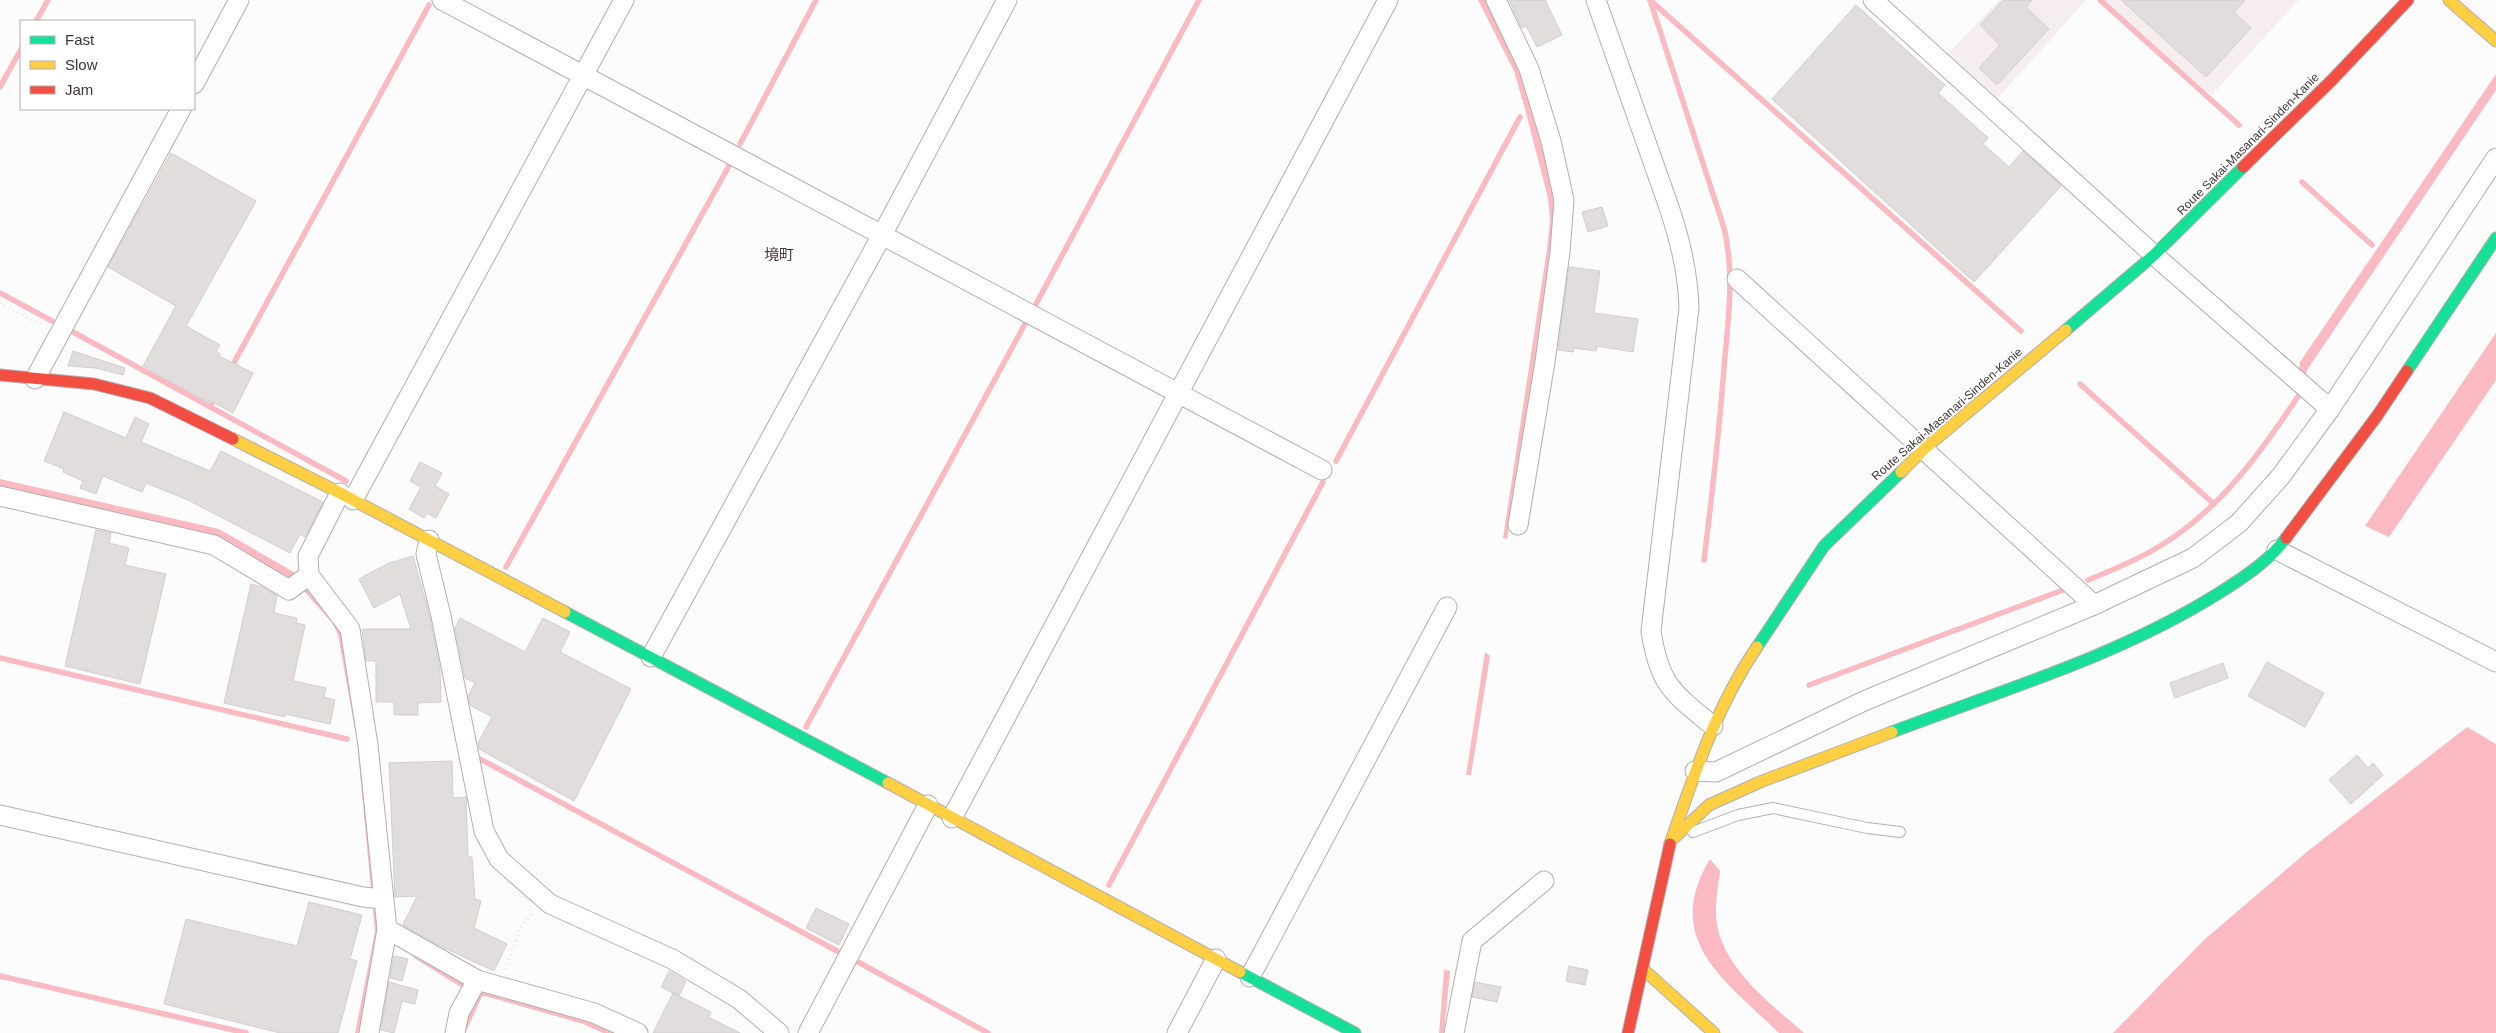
<svg xmlns="http://www.w3.org/2000/svg" width="2496" height="1033" font-family="Arial,'Noto Sans JP',sans-serif">
	<style>
		.built { fill: #f5edee }
		.water { fill: #fbbac2 }
		.lines { fill: none; stroke-linecap: round; stroke-linejoin: round }
		.stream { stroke: #fbbac2; stroke-width: 5.5 }
		.building { fill: #e2dddd; stroke: #d2cdce }
		.lane-casing { stroke: #b3aeaf; stroke-width: 12 }
		.street-casing { stroke: #b3aeaf; stroke-width: 21 }
		.fast-casing { stroke: #b3aeaf; stroke-width: 13 }
		.slow-casing { stroke: #b3aeaf; stroke-width: 13 }
		.jam-casing { stroke: #b3aeaf; stroke-width: 13 }
		.path { stroke: #e6e6e6; stroke-width: 3; stroke-dasharray: 1 4; stroke-linecap: butt }
		.lane { stroke: #fff; stroke-width: 10 }
		.street { stroke: #fff; stroke-width: 19 }
		.fast { stroke: #16e098; stroke-width: 11 }
		.slow { stroke: #ffcf43; stroke-width: 11 }
		.jam { stroke: #f24e42; stroke-width: 11 }
		.labels { text-anchor: middle; dominant-baseline: central; stroke-width: 4; stroke-linejoin: round; paint-order: stroke }
		.street-label { font-size: 12px; fill: #3e3435; stroke: #fff }
		.quarter-label { font-size: 15px; fill: #4a3638; stroke: #fff }
	</style>
	<rect width="100%" height="100%" fill="#fcfcfc"/>
	<g class="built">
		<path d="M 1999,0 L 2086,0 L 1997,99 L 1946,56 Z"/>
		<path d="M 2100,0 L 2298,0 L 2212,95 Z"/>
	</g>
	<g class="water">
		<path d="M 1478,0 L 1489,0 L 1523,70 L 1550,180 L 1556,214 L 1553,247 L 1507,539 L 1503,538 L 1547,249 L 1550,220 L 1548,198 L 1525,109 L 1514,71 Z"/>
		<path d="M 2496,74 L 2496,90 L 2307,370 L 2301,397 L 2297,394 L 2300,362 Z"/>
		<path d="M 2496,333 L 2496,380 L 2389,537 L 2365,526 Z"/>
		<path d="M 0,479 L 219,529 L 297,574 L 342,625 L 364,746 L 381,935 L 364,1033 L 355,1033 L 375,932 L 357,741 L 338,635 L 333,624 L 295,581 L 214,538 L 0,490 Z"/>
		<path d="M 1485,652 L 1490,656 L 1471,775 L 1466,775 Z"/>
		<path d="M 2467,727 L 2496,744 L 2496,1033 L 2113,1033 L 2204,940 L 2308,851 Z"/>
		<path d="M 1710,859 L 1720,871 C 1718,888 1714,907 1717,925 C 1726,971 1770,1003 1804,1033 L 1779,1033 C 1726,981 1661,940 1710,859 Z"/>
		<path d="M 1444,970 L 1450,971 L 1444,1033 L 1439,1033 Z"/>
	</g>
	<g class="lines">
		<g class="stream">
			<path d="M 1650,0 L 1724,228 C 1735,274 1728,321 1724,368 C 1719,432 1712,496 1704,560"/>
			<path d="M 1650,0 L 2021,331"/>
			<path d="M 2100,0 L 2239,125"/>
			<path d="M 36,21 L 48,0"/>
			<path d="M 0,87 L 21,49"/>
			<path d="M 740,144 L 816,0"/>
			<path d="M 2302,182 L 2372,245"/>
			<path d="M 0,293 L 52,321"/>
			<path d="M 1036,304 L 1199,0"/>
			<path d="M 73,332 L 346,481"/>
			<path d="M 230,370 L 429,5"/>
			<path d="M 2080,384 L 2214,504"/>
			<path d="M 210,407 L 216,396"/>
			<path d="M 1336,461 L 1520,117"/>
			<path d="M 506,567 L 730,164"/>
			<path d="M 2088,580 C 2113,570 2137,560 2160,546 C 2220,510 2261,452 2299,395 L 2300,389"/>
			<path d="M 0,658 L 347,739"/>
			<path d="M 1809,685 L 2063,590"/>
			<path d="M 806,727 L 1026,322"/>
			<path d="M 480,759 L 837,951"/>
			<path d="M 1109,885 L 1323,482"/>
			<path d="M 416,956 L 461,984"/>
			<path d="M 858,962 L 988,1033"/>
			<path d="M 0,976 L 246,1033"/>
			<path d="M 465,1027 L 480,994 L 485,993 L 583,1021 L 610,1033"/>
		</g>
	</g>
	<g class="building">
		<path d="M 1509,0 L 1545,0 L 1562,35 L 1537,47 L 1526,26 L 1522,28 Z"/>
		<path d="M 2003,0 L 2032,0 L 2026,7 L 2049,29 L 1997,85 L 1979,68 L 2000,45 L 1980,25 Z"/>
		<path d="M 2121,0 L 2245,0 L 2234,12 L 2251,28 L 2206,77 Z"/>
		<path d="M 1856,5 L 1945,85 L 1938,93 L 1988,138 L 1983,144 L 2009,167 L 2023,151 L 2061,186 L 1974,282 L 1772,99 Z"/>
		<path d="M 171,153 L 256,201 L 186,326 L 220,345 L 216,351 L 220,354 L 219,356 L 253,373 L 233,413 L 209,400 L 208,403 L 143,366 L 176,306 L 108,267 Z"/>
		<path d="M 1602,207 L 1608,226 L 1588,232 L 1582,212 Z"/>
		<path d="M 1569,267 L 1600,271 L 1594,313 L 1638,319 L 1633,352 L 1597,346 L 1596,351 L 1574,348 L 1573,352 L 1558,350 Z"/>
		<path d="M 73,351 L 125,368 L 123,375 L 96,368 L 68,366 Z"/>
		<path d="M 64,412 L 126,438 L 135,417 L 149,424 L 141,442 L 210,471 L 221,451 L 323,502 L 305,537 L 300,534 L 290,553 L 188,500 L 146,483 L 142,492 L 103,476 L 96,494 L 80,488 L 83,481 L 63,472 L 64,469 L 44,461 Z"/>
		<path d="M 420,462 L 442,473 L 435,486 L 449,494 L 436,518 L 427,513 L 424,518 L 409,509 L 421,487 L 410,481 Z"/>
		<path d="M 96,530 L 111,533 L 109,543 L 129,548 L 125,565 L 166,574 L 140,684 L 65,666 Z"/>
		<path d="M 413,556 L 430,618 L 440,670 L 441,702 L 418,703 L 418,715 L 394,715 L 394,702 L 376,702 L 376,661 L 366,661 L 362,629 L 411,629 L 400,594 L 374,608 L 359,579 L 389,563 Z"/>
		<path d="M 251,584 L 262,587 L 277,596 L 274,613 L 297,618 L 296,623 L 305,625 L 293,681 L 326,688 L 324,697 L 335,700 L 330,724 L 285,714 L 285,717 L 224,703 Z"/>
		<path d="M 460,618 L 525,652 L 543,618 L 570,632 L 560,652 L 631,689 L 574,801 L 479,749 L 478,743 L 492,717 L 470,705 L 468,696 L 475,683 L 465,678 L 455,628 Z"/>
		<path d="M 2267,662 L 2324,693 L 2305,727 L 2248,696 Z"/>
		<path d="M 2223,663 L 2228,678 L 2175,698 L 2170,683 Z"/>
		<path d="M 2357,755 L 2368,768 L 2373,763 L 2383,775 L 2351,804 L 2329,780 Z"/>
		<path d="M 452,761 L 453,798 L 466,797 L 468,857 L 472,857 L 475,899 L 481,901 L 474,928 L 507,944 L 494,971 L 440,946 L 403,925 L 417,896 L 395,897 L 389,763 Z"/>
		<path d="M 309,902 L 362,915 L 350,959 L 357,961 L 338,1033 L 280,1033 L 164,1004 L 186,919 L 297,946 Z"/>
		<path d="M 816,908 L 849,924 L 839,945 L 806,928 Z"/>
		<path d="M 394,956 L 408,959 L 402,981 L 390,978 Z"/>
		<path d="M 1569,966 L 1588,970 L 1585,985 L 1566,981 Z"/>
		<path d="M 669,971 L 686,981 L 679,996 L 661,987 Z"/>
		<path d="M 389,982 L 418,990 L 415,1004 L 402,1001 L 394,1033 L 381,1030 Z"/>
		<path d="M 1475,982 L 1501,987 L 1497,1002 L 1472,997 Z"/>
		<path d="M 673,993 L 711,1012 L 708,1017 L 740,1033 L 653,1033 Z"/>
	</g>
	<g class="lines">
		<defs>
			<path id="lane" d="M 1693,832 L 1738,815 L 1773,808 L 1867,828 L 1900,832"/>
			<g id="street">
				<path d="M 442,0 L 1322,470"/>
				<path d="M 1496,0 L 1529,69 L 1551,141 L 1564,200 L 1560,252 L 1545,362 L 1518,525"/>
				<path d="M 1596,0 L 1670,210 C 1681,243 1688,273 1689,308 L 1651,631 C 1659,685 1673,693 1713,726"/>
				<path d="M 1873,0 L 2154,255 L 2330,409"/>
				<path d="M 194,84 L 239,0"/>
				<path d="M 1737,279 L 2094,605"/>
				<path d="M 35,379 L 181,109"/>
				<path d="M 340,493 L 308,556 L 309,575 L 350,629 L 368,745 L 387,929 L 369,1033"/>
				<path d="M 0,496 L 214,545 L 289,590 L 309,575"/>
				<path d="M 353,500 L 624,0"/>
				<path d="M 429,540 L 426,554 L 441,616 L 484,831 L 499,859 L 550,904 L 672,959 L 739,999 L 779,1033"/>
				<path d="M 2277,550 L 2496,662"/>
				<path d="M 651,657 L 882,235 L 1007,0"/>
				<path d="M 1695,771 L 1716,772 L 1864,701 L 2094,605 L 2193,558 L 2239,523 L 2281,476 L 2330,409 L 2496,158"/>
				<path d="M 0,815 L 363,897 L 383,899"/>
				<path d="M 952,818 L 1388,0"/>
				<path d="M 387,929 L 477,980 L 594,1013 L 638,1033"/>
				<path d="M 1250,977 L 1447,607"/>
				<path d="M 455,1033 L 459,1013 L 477,980"/>
				<path d="M 808,1033 L 928,805"/>
				<path d="M 1177,1033 L 1216,959"/>
				<path d="M 1454,1033 L 1472,941 L 1544,881"/>
			</g>
			<g id="fast">
				<path d="M 2066,330 L 2154,255 L 2243,167"/>
				<path d="M 2407,371 L 2496,238"/>
				<path d="M 565,612 L 888,783"/>
				<path d="M 1757,647 L 1824,546 L 1901,472"/>
				<path d="M 1892,732 C 2002,690 2119,656 2219,593 C 2243,578 2269,561 2286,538"/>
				<path d="M 1240,972 L 1355,1033"/>
			</g>
			<g id="slow">
				<path d="M 2449,0 L 2496,41"/>
				<path d="M 233,439 L 340,493 L 565,612"/>
				<path d="M 1901,472 L 1924,449 L 2066,330"/>
				<path d="M 888,783 L 1240,972"/>
				<path d="M 1675,837 L 1709,805 L 1760,782 L 1892,732"/>
				<path d="M 1670,844 C 1694,775 1716,707 1757,647"/>
				<path d="M 1643,969 L 1714,1033"/>
			</g>
			<g id="jam">
				<path d="M 2243,167 L 2332,80 L 2408,0"/>
				<path d="M 0,375 L 94,384 L 150,398 L 233,439"/>
				<path d="M 2286,538 L 2377,416 L 2407,371"/>
				<path d="M 1628,1033 L 1670,844"/>
			</g>
		</defs>
		<use href="#lane" class="lane-casing"/>
		<use href="#street" class="street-casing"/>
		<use href="#fast" class="fast-casing"/>
		<use href="#slow" class="slow-casing"/>
		<use href="#jam" class="jam-casing"/>
		<g class="path">
			<path d="M 0,303 L 43,326"/>
			<path d="M 505,969 L 521,927 L 533,913"/>
		</g>
		<use href="#lane" class="lane"/>
		<use href="#street" class="street"/>
		<use href="#fast" class="fast"/>
		<use href="#slow" class="slow"/>
		<use href="#jam" class="jam"/>
	</g>
	<g class="labels">
		<g class="street-label">
			<text transform="translate(2248 144) rotate(-45)">Route Sakai-Masanari-Sinden-Kanie</text>
			<text transform="translate(1947 414) rotate(-41)">Route Sakai-Masanari-Sinden-Kanie</text>
		</g>
		<g class="quarter-label">
			<text x="779" y="254">境町</text>
		</g>
	</g>
	<rect x="20" y="20" width="175" height="90" fill="#ffffff" stroke="#b2aeae"/>
	<rect x="30" y="36" width="25" height="8" fill="#16e098" stroke="#b2aeae"/>
	<text x="65" y="45" font-size="15" fill="#3e3435">Fast</text>
	<rect x="30" y="61" width="25" height="8" fill="#ffcf43" stroke="#b2aeae"/>
	<text x="65" y="70" font-size="15" fill="#3e3435">Slow</text>
	<rect x="30" y="86" width="25" height="8" fill="#f24e42" stroke="#b2aeae"/>
	<text x="65" y="95" font-size="15" fill="#3e3435">Jam</text>
</svg>
